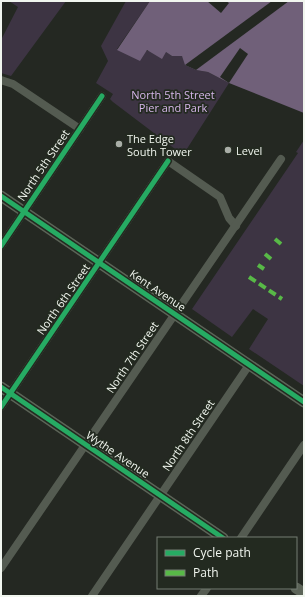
<svg xmlns="http://www.w3.org/2000/svg" width="305" height="597" font-family="'Open Sans',sans-serif">
	<style>
		.green { fill: #3d3443 }
		.water { fill: #706079 }
		.pier { fill: #242822 }
		.lines { fill: none; stroke-linecap: round; stroke-linejoin: round }
		.minor { stroke: #545b51; stroke-width: 8 }
		.major { stroke: #5c6458; stroke-width: 11 }
		.quiet { stroke: #58b947; stroke-width: 4; stroke-dasharray: 8 4; stroke-linecap: butt }
		.cycleway-casing { stroke: #232a20; stroke-width: 8 }
		.cycleway { stroke: #26ab63; stroke-width: 5 }
		.poi-dot { fill: #a9aea7; stroke: #232a20; stroke-width: 1.5 }
		.labels { text-anchor: middle; dominant-baseline: central; stroke-width: 3.5; stroke-linejoin: round; paint-order: stroke }
		.park-label { font-size: 11px; fill: #d6b6ea; stroke: #232a20 }
		.poi-label { font-size: 11px; fill: #f1f6ef; stroke: #232a20; text-anchor: start }
		.street-label { font-size: 11px; fill: #f1f6ef; stroke: #232a20 }
	</style>
	<rect width="100%" height="100%" fill="#242822"/>
	<g class="green">
		<path d="M 9,1 L 66,1 L 11,76 L 1,73 L 1,40 L 18,7 Z"/>
		<path d="M 126,1 L 150,1 L 117,49 L 166,52 L 172,56 L 182,56 L 196,70 L 208,72 L 229,83 L 183,155 L 113,102 L 110,99 L 113,94 L 96,83 L 108,61 L 101,46 Z"/>
		<path d="M 304,140 L 304,386 L 249,349 L 268,319 L 253,309 L 232,337 L 192,309 L 298,153 L 296,152 Z"/>
	</g>
	<path class="water" d="M 150,1 L 304,1 L 304,113 L 229,83 L 208,72 L 196,70 L 185,65 L 182,56 L 172,56 L 166,52 L 162,59 L 147,50 L 140,61 L 117,50 Z"/>
	<g class="pier">
		<path d="M 207,1 L 226,1 L 229,3 L 221,13 Z"/>
		<path d="M 272,1 L 289,1 L 196,70 L 185,65 Z"/>
		<path d="M 240,48 L 248,54 L 229,83 L 220,77 Z"/>
	</g>
	<g class="lines">
		<g class="minor">
			<path d="M 1,80 L 13,84 L 80,129"/>
			<path d="M 1,246 L 102,96"/>
			<path d="M 1,407 L 168,161 L 220,197 L 229,218 L 236,226"/>
			<path d="M 241,538 L 304,445"/>
			<path d="M 1,568 L 281,159"/>
			<path d="M 92,596 L 249,365"/>
			<path d="M 201,596 L 207,588"/>
		</g>
		<g class="major">
			<path d="M 1,196 L 304,402"/>
			<path d="M 1,387 L 223,538"/>
			<path d="M 296,588 L 304,593"/>
		</g>
		<g class="quiet">
			<path d="M 275,239 L 281,244"/>
			<path d="M 265,254 L 271,259"/>
			<path d="M 258,265 L 264,269"/>
			<path d="M 249,277 L 282,299"/>
		</g>
		<defs>
			<g id="cycleway">
				<path d="M 1,196 L 304,402"/>
				<path d="M 1,246 L 102,96"/>
				<path d="M 1,387 L 223,538"/>
				<path d="M 1,407 L 168,161"/>
			</g>
		</defs>
		<use href="#cycleway" class="cycleway-casing"/>
		<use href="#cycleway" class="cycleway"/>
	</g>
	<g class="poi-dot">
		<circle cx="119" cy="144" r="4"/>
		<circle cx="228" cy="150" r="4"/>
	</g>
	<g class="labels">
		<g class="park-label">
			<text x="173" y="94">North 5th Street<tspan x="173" dy="13">Pier and Park</tspan></text>
		</g>
		<g class="poi-label">
			<text x="127" y="138">The Edge<tspan x="127" dy="13">South Tower</tspan></text>
			<text x="236" y="150">Level</text>
		</g>
		<g class="street-label">
			<text transform="translate(43 165) rotate(-56)">North 5th Street</text>
			<text transform="translate(158 290) rotate(34)">Kent Avenue</text>
			<text transform="translate(63 299) rotate(-55)">North 6th Street</text>
			<text transform="translate(132 357) rotate(-56)">North 7th Street</text>
			<text transform="translate(188 435) rotate(-56)">North 8th Street</text>
			<text transform="translate(118 454) rotate(34)">Wythe Avenue</text>
		</g>
	</g>
	<rect width="305" height="597" fill="none" stroke="#f1f6ef" stroke-width="4"/>
	<rect x="157" y="537" width="140" height="52" fill="#232a20" stroke="#757c73"/>
	<rect x="165" y="550" width="20" height="6" fill="#26ab63" stroke="#757c73"/>
	<text x="193" y="557" font-size="12" fill="#f1f6ef">Cycle path</text>
	<rect x="165" y="570" width="20" height="6" fill="#58b947" stroke="#757c73"/>
	<text x="193" y="577" font-size="12" fill="#f1f6ef">Path</text>
</svg>
